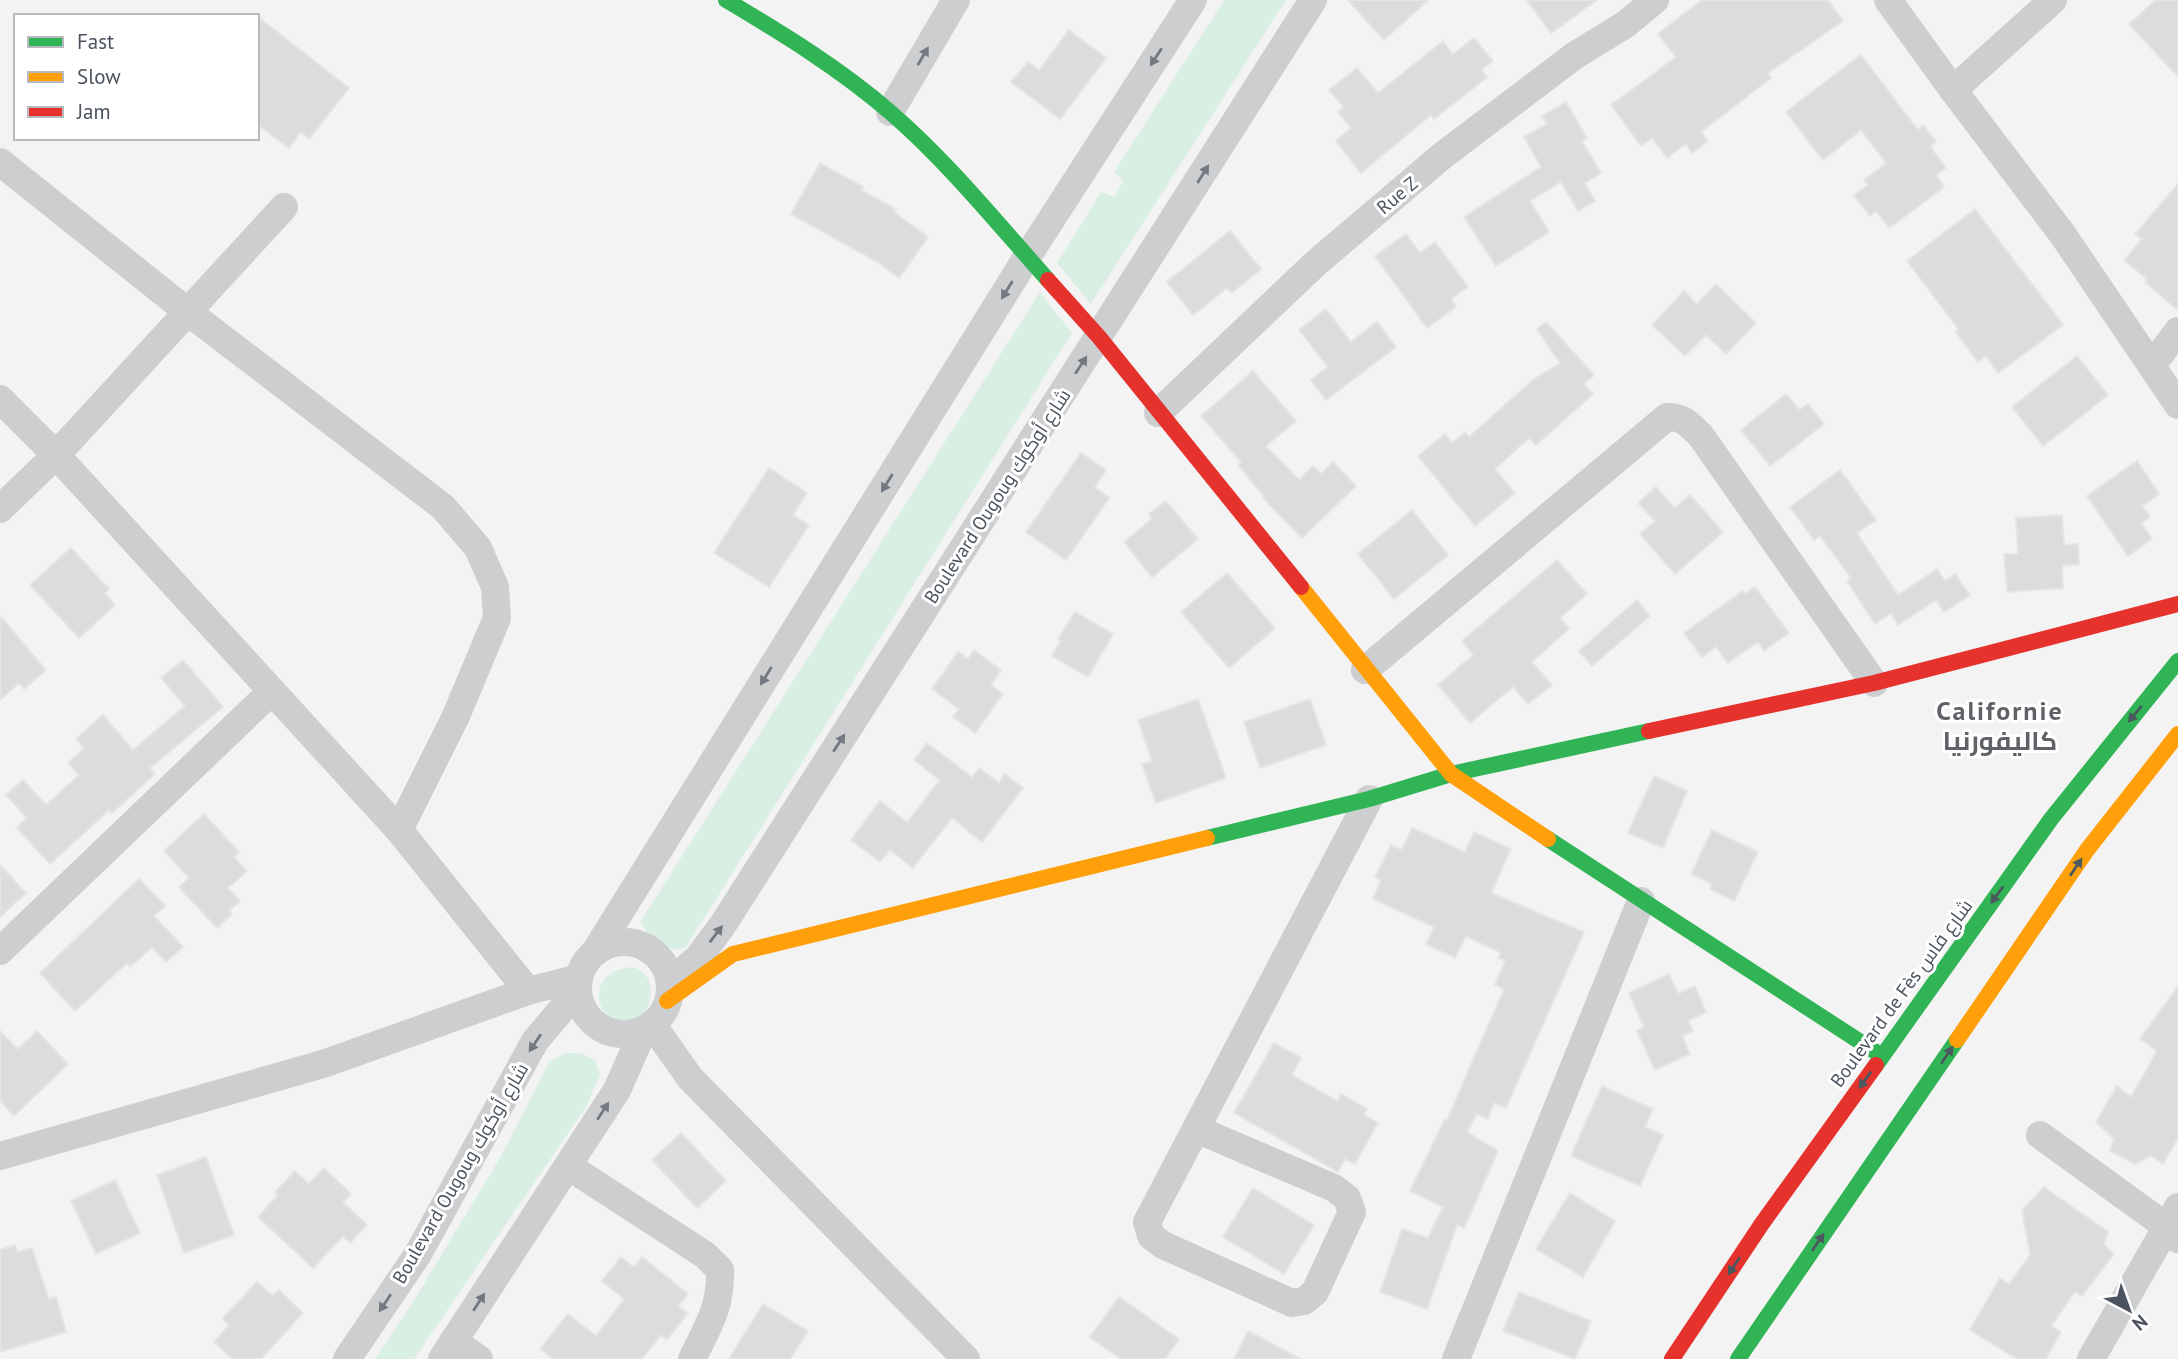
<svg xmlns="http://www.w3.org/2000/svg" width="2178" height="1359" font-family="'PT Sans',Cairo,sans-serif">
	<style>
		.green { fill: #daefe4 }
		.building { fill: #dcdcdd; stroke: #e5e5e5; stroke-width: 2 }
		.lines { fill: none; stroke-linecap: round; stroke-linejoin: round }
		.street { stroke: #cdced0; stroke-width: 28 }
		.fast { stroke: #30b455; stroke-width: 16 }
		.slow { stroke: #ff9f0a; stroke-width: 16 }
		.jam { stroke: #e5322d; stroke-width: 16 }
		.oneway { fill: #727980 }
		.oneway2 { fill: #4a595e }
		.labels { text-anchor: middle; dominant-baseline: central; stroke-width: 6; stroke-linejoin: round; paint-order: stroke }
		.street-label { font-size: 19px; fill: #4b545e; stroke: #fff }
		.district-label { font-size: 26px; font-weight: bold; letter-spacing: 2px; fill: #5f6266; stroke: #fff }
	</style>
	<rect width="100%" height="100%" fill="#f3f3f3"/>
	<g class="green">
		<path d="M 1224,0 L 1286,0 L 1091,304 L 1057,263 L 1101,192 L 1114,197 L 1123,181 L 1114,172 Z"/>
		<path d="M 1040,292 L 1072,333 L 686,947 C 668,955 649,939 641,923 L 642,919 Z"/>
		<path d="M 632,967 C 655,973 655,999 643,1016 C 597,1041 577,971 632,967 Z"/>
		<path d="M 566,1053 L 581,1053 L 595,1060 L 600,1075 L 586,1107 L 414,1359 L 375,1359 L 416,1297 L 501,1156 L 549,1062 Z"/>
	</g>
	<g class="building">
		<path d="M 1348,0 L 1428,0 L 1384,40 Z"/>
		<path d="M 1527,0 L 1597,0 L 1551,33 Z"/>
		<path d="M 1702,0 L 1828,0 L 1843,21 L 1768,73 L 1771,78 L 1701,132 L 1708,141 L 1692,153 L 1686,144 L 1667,158 L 1652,138 L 1641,146 L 1611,105 L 1676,57 L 1658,34 Z"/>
		<path d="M 2156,0 L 2178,0 L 2178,77 L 2129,24 Z"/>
		<path d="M 257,16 L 349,88 L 309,139 L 301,132 L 289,148 L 257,124 Z"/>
		<path d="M 1069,30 L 1106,58 L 1060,119 L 1011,82 L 1028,62 L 1039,70 Z"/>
		<path d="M 1474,38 L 1493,61 L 1481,70 L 1487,77 L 1434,119 L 1431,115 L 1361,173 L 1336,141 L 1351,128 L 1338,112 L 1344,107 L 1329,90 L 1357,68 L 1378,93 L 1443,41 L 1453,54 Z"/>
		<path d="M 1861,55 L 1918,130 L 1923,125 L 1936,142 L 1930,146 L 1946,168 L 1936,175 L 1944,187 L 1889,228 L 1876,211 L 1870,216 L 1854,195 L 1868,185 L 1864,180 L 1886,163 L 1861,130 L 1823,160 L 1786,112 Z"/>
		<path d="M 1566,102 L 1587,138 L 1582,141 L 1601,173 L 1585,183 L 1595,201 L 1578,211 L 1561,182 L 1530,201 L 1549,232 L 1496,266 L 1464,217 L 1541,167 L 1524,137 L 1547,124 L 1542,116 Z"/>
		<path d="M 820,163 L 863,187 L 861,190 L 896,209 L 894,212 L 928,237 L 899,278 L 879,263 L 791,214 Z"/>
		<path d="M 2178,184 L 2178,310 L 2145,282 L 2147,279 L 2124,260 L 2142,239 L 2135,234 Z"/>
		<path d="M 1975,209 L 2063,325 L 1998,373 L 1986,356 L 1978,362 L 1956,332 L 1959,330 L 1907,261 Z"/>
		<path d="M 1230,231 L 1261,269 L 1232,293 L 1227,288 L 1193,315 L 1167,282 Z"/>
		<path d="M 1406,234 L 1420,253 L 1435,242 L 1468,287 L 1451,299 L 1456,307 L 1427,328 L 1375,256 Z"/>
		<path d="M 1716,284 L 1756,323 L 1726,354 L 1706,335 L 1685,356 L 1652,325 L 1684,291 L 1697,304 Z"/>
		<path d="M 1326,309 L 1351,342 L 1377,322 L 1396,347 L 1326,400 L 1311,380 L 1328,367 L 1299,330 Z"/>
		<path d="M 1546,322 L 1594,375 L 1584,384 L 1593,394 L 1536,445 L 1529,438 L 1495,469 L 1515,493 L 1475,526 L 1418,456 L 1445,434 L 1452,443 L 1465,432 L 1469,437 L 1534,379 L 1560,363 L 1537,329 Z"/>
		<path d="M 2077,356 L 2108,395 L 2043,446 L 2012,407 Z"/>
		<path d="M 1253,371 L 1296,421 L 1266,446 L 1299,480 L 1313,466 L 1321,474 L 1333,462 L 1356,486 L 1302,538 L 1263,498 L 1264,496 L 1238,465 L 1241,462 L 1201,416 Z"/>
		<path d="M 1786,394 L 1799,410 L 1808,404 L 1824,424 L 1770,466 L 1741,430 Z"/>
		<path d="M 1081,453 L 1106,470 L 1095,487 L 1109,498 L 1066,560 L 1026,532 Z"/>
		<path d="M 2137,461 L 2159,494 L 2142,506 L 2150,517 L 2141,523 L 2152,539 L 2128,556 L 2087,496 Z"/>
		<path d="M 769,468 L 807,493 L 793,515 L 809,525 L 769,587 L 714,553 Z"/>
		<path d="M 1840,470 L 1876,520 L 1857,533 L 1898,595 L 1937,569 L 1945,581 L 1955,574 L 1970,595 L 1944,612 L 1936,600 L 1898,625 L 1891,613 L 1875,624 L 1847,581 L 1851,578 L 1820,536 L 1814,540 L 1790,507 Z"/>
		<path d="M 1656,487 L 1675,508 L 1690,495 L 1723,532 L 1675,574 L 1640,534 L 1655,521 L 1638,503 Z"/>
		<path d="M 1166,501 L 1198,539 L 1152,577 L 1124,542 L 1152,519 L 1149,514 Z"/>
		<path d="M 1412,510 L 1448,555 L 1394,599 L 1358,554 Z"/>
		<path d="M 2062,515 L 2064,545 L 2078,544 L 2079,564 L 2062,566 L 2063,588 L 2007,592 L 2004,554 L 2018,554 L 2016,518 Z"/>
		<path d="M 71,548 L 109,589 L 105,593 L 115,605 L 79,638 L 30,585 Z"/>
		<path d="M 1557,560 L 1587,594 L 1560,618 L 1569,629 L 1532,662 L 1552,685 L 1528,704 L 1513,687 L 1470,723 L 1438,685 L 1473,655 L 1462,641 Z"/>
		<path d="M 1227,573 L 1275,628 L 1229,668 L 1181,612 Z"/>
		<path d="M 1755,587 L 1789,633 L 1764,651 L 1758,642 L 1728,663 L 1716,647 L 1702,657 L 1684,633 L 1743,591 L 1745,594 Z"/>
		<path d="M 1637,600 L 1650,616 L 1592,666 L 1579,651 Z"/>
		<path d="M 1075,612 L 1113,634 L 1088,677 L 1052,656 L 1061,641 L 1058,639 Z"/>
		<path d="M 0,616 L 46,670 L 24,689 L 19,683 L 0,700 Z"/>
		<path d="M 974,650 L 1001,670 L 991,685 L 1003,694 L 975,733 L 953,717 L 959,709 L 932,689 L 958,652 L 968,659 Z"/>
		<path d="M 183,660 L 223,707 L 150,768 L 155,774 L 112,813 L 109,810 L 50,864 L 17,828 L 27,818 L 6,795 L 23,780 L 46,805 L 79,775 L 68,763 L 84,748 L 76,739 L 103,715 L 133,750 L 185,706 L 161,678 Z"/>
		<path d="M 1198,699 L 1226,778 L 1156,803 L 1142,764 L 1152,761 L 1138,720 Z"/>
		<path d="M 1310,699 L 1326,745 L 1260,768 L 1244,722 Z"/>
		<path d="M 927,743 L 972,777 L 979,768 L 999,783 L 1005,774 L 1023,788 L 982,842 L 952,818 L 913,868 L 890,850 L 880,862 L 851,840 L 880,801 L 907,822 L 940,780 L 914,760 Z"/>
		<path d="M 1654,776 L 1687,791 L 1663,848 L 1628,833 Z"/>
		<path d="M 204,814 L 239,852 L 234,857 L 247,871 L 228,888 L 240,901 L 229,911 L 232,914 L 217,928 L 179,887 L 189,878 L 164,851 Z"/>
		<path d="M 1412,828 L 1465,852 L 1474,832 L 1511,849 L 1491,893 L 1584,932 L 1506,1108 L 1494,1103 L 1488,1119 L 1477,1114 L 1467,1132 L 1498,1151 L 1464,1228 L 1457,1225 L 1427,1309 L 1380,1292 L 1402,1229 L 1428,1238 L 1443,1207 L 1410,1191 L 1445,1119 L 1447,1120 L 1504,989 L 1495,985 L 1505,961 L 1498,958 L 1501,953 L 1466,936 L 1455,958 L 1426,944 L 1434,927 L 1373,899 L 1381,880 L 1375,877 L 1391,845 L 1402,850 Z"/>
		<path d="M 1712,830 L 1758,852 L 1734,901 L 1710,889 L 1712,884 L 1691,874 Z"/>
		<path d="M 0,865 L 26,893 L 0,917 Z"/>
		<path d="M 139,879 L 165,906 L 154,916 L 183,947 L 166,962 L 152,947 L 130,967 L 127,963 L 75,1011 L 40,973 Z"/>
		<path d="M 1669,974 L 1678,994 L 1695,986 L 1706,1012 L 1688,1021 L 1693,1031 L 1682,1036 L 1690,1054 L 1655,1070 L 1637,1031 L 1644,1027 L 1629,993 Z"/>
		<path d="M 2178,986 L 2178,1138 L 2163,1164 L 2151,1156 L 2135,1164 L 2110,1151 L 2114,1139 L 2096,1122 L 2117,1086 L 2131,1097 L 2157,1051 L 2140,1039 Z"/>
		<path d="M 0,1031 L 18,1049 L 37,1031 L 68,1064 L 14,1116 L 0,1101 Z"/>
		<path d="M 1274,1043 L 1301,1058 L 1292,1075 L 1337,1101 L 1341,1094 L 1367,1109 L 1364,1115 L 1378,1123 L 1355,1164 L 1345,1159 L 1338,1172 L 1234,1113 Z"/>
		<path d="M 1602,1086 L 1653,1109 L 1645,1127 L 1663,1135 L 1640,1186 L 1571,1156 Z"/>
		<path d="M 681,1133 L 726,1181 L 697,1208 L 652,1160 Z"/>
		<path d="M 206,1157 L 234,1235 L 184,1253 L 157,1175 Z"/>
		<path d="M 324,1168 L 351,1194 L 343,1202 L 367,1225 L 350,1243 L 343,1236 L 313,1268 L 258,1217 L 278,1195 L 275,1192 L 295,1171 L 309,1184 Z"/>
		<path d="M 115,1180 L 140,1233 L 96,1254 L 71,1201 Z"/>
		<path d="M 2044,1187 L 2108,1232 L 2104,1244 L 2114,1254 L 2082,1296 L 2075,1292 L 2051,1326 L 2061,1332 L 2046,1359 L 2017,1359 L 1970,1330 L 2000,1278 L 2009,1284 L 2030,1255 L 2022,1210 Z"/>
		<path d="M 1253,1188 L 1314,1225 L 1284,1274 L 1223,1237 Z"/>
		<path d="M 1570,1193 L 1615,1221 L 1583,1277 L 1536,1249 Z"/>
		<path d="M 15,1245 L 17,1252 L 32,1248 L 49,1299 L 56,1297 L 66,1332 L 0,1352 L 0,1250 Z"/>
		<path d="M 621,1257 L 634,1267 L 642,1257 L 688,1294 L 678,1306 L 688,1313 L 667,1340 L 661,1335 L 642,1359 L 554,1359 L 540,1349 L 568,1314 L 596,1336 L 624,1299 L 602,1281 Z"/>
		<path d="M 257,1282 L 273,1296 L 279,1290 L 303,1313 L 261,1359 L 232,1359 L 214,1342 L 229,1325 L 222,1319 Z"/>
		<path d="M 1519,1292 L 1591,1321 L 1575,1359 L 1503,1331 Z"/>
		<path d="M 1119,1297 L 1179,1339 L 1165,1359 L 1121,1359 L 1090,1337 Z"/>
		<path d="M 763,1304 L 808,1331 L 790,1359 L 729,1359 Z"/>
		<path d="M 1248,1331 L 1301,1359 L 1234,1359 Z"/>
	</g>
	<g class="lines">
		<g class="street">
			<path d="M 1888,0 L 1953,90 L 2063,235 L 2178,405"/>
			<path d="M 1953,90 L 2053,0"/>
			<path d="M 890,112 L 956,0"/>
			<path d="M 0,162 L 188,312 L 443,507 L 478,548 L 495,587 L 497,618 L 456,716 L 399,830"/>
			<path d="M 2152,365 L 2178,331"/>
			<path d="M 0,399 L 56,455 L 399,830 L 528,991"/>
			<path d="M 1158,413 L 1316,263 L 1442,156 L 1574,56 L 1626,24 L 1655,0"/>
			<path d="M 0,509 L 56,455 L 284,207"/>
			<path d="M 1365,670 L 1667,417 C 1682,416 1690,425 1701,436 L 1874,683"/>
			<circle cx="624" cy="988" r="46"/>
			<path d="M 0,951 L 272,691"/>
			<path d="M 595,952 L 1027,257 L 1193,0"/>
			<path d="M 674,979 L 698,958 L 722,926 L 1313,0"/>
			<path d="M 652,1024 L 690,1078 L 966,1359"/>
			<path d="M 1196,1129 L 1334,1188 L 1347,1198 L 1352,1212 L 1315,1292 L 1304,1301 L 1292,1303 L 1163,1245 L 1151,1236 L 1147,1222 L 1369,799"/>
			<path d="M 2040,1135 L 2167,1227 L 2178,1239"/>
			<path d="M 0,1156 L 323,1064 L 528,991 L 579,978"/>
			<path d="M 568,1166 L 705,1255 L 720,1270 C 721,1308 708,1326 692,1359"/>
			<path d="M 453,1341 L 479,1359"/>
			<path d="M 347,1359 L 418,1254 L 535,1041 L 578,990"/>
			<path d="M 442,1359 L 617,1090 L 644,1029"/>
			<path d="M 1456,1359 L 1641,901"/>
			<path d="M 2091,1359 L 2178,1207"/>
		</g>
		<g class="fast">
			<path d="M 726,0 C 783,34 839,68 890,112 C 948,162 997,223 1048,280"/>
			<path d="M 1207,838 L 1369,799 L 1451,774 L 1649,731"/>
			<path d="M 1548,839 L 1882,1056"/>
			<path d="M 1876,1065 L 2051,819 L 2178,661"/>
			<path d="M 1738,1359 L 1957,1040"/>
		</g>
		<g class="slow">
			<path d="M 1301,587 L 1451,774 L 1548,839"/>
			<path d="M 667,1001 L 733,954 L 1207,838"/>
			<path d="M 1957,1040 L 2087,850 L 2178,734"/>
		</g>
		<g class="jam">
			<path d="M 1048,280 L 1099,337 L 1301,587"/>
			<path d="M 1649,731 L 1874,683 L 2178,604"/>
			<path d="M 1672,1359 L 1761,1225 L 1876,1065"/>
		</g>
	</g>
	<defs><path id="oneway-solid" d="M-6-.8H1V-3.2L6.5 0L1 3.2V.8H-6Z" transform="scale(1.75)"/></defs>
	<g class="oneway">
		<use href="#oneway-solid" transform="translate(923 56) rotate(-60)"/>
		<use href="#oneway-solid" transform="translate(1156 57) rotate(123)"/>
		<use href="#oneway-solid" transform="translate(1203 174) rotate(-58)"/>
		<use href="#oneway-solid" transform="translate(1007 290) rotate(122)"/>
		<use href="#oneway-solid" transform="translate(1081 365) rotate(-57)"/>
		<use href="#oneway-solid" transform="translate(887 483) rotate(122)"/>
		<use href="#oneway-solid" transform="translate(766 676) rotate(122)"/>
		<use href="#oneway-solid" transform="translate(839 743) rotate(-57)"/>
		<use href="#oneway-solid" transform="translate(716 934) rotate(-53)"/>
		<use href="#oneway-solid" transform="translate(535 1043) rotate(124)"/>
		<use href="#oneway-solid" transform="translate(603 1111) rotate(-57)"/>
		<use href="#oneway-solid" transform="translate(479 1302) rotate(-57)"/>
		<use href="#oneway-solid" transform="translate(385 1303) rotate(124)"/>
	</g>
	<g class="oneway2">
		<use href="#oneway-solid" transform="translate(2135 714) rotate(129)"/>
		<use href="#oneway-solid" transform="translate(2076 867) rotate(-56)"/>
		<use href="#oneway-solid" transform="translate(1997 895) rotate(126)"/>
		<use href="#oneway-solid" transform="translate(1947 1055) rotate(-56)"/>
		<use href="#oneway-solid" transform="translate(1865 1080) rotate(126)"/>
		<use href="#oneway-solid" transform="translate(1818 1242) rotate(-56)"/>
		<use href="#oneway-solid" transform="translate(1734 1266) rotate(124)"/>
	</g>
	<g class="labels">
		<g class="street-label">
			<text transform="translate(1397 195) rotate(-40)">Rue Z</text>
			<text transform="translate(997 496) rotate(-57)">Boulevard Ougoug شارع أوكوك</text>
			<text transform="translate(1901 993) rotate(-54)">Boulevard de Fès شارع فاس</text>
			<text transform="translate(460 1173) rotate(-60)">Boulevard Ougoug شارع أوكوك</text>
		</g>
		<g class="district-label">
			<text x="2000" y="710">Californie<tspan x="2000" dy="30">كاليفورنيا</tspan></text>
		</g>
	</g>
	<rect x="14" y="14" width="245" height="126" fill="#ffffff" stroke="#b7bbbf" stroke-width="2"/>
	<rect x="28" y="37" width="35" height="10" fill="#30b455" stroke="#b7bbbf" stroke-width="2"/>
	<text x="77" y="49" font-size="21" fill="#4b545e">Fast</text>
	<rect x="28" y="72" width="35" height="10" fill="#ff9f0a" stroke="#b7bbbf" stroke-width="2"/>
	<text x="77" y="84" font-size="21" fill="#4b545e">Slow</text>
	<rect x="28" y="107" width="35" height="10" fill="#e5322d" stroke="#b7bbbf" stroke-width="2"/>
	<text x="77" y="119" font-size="21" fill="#4b545e">Jam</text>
	<g transform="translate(2129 1310) rotate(139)" stroke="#ffffff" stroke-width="5" paint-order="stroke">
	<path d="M0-5L12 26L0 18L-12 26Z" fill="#4b545e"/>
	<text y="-10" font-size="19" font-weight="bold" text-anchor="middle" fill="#4b545e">N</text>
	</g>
</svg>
